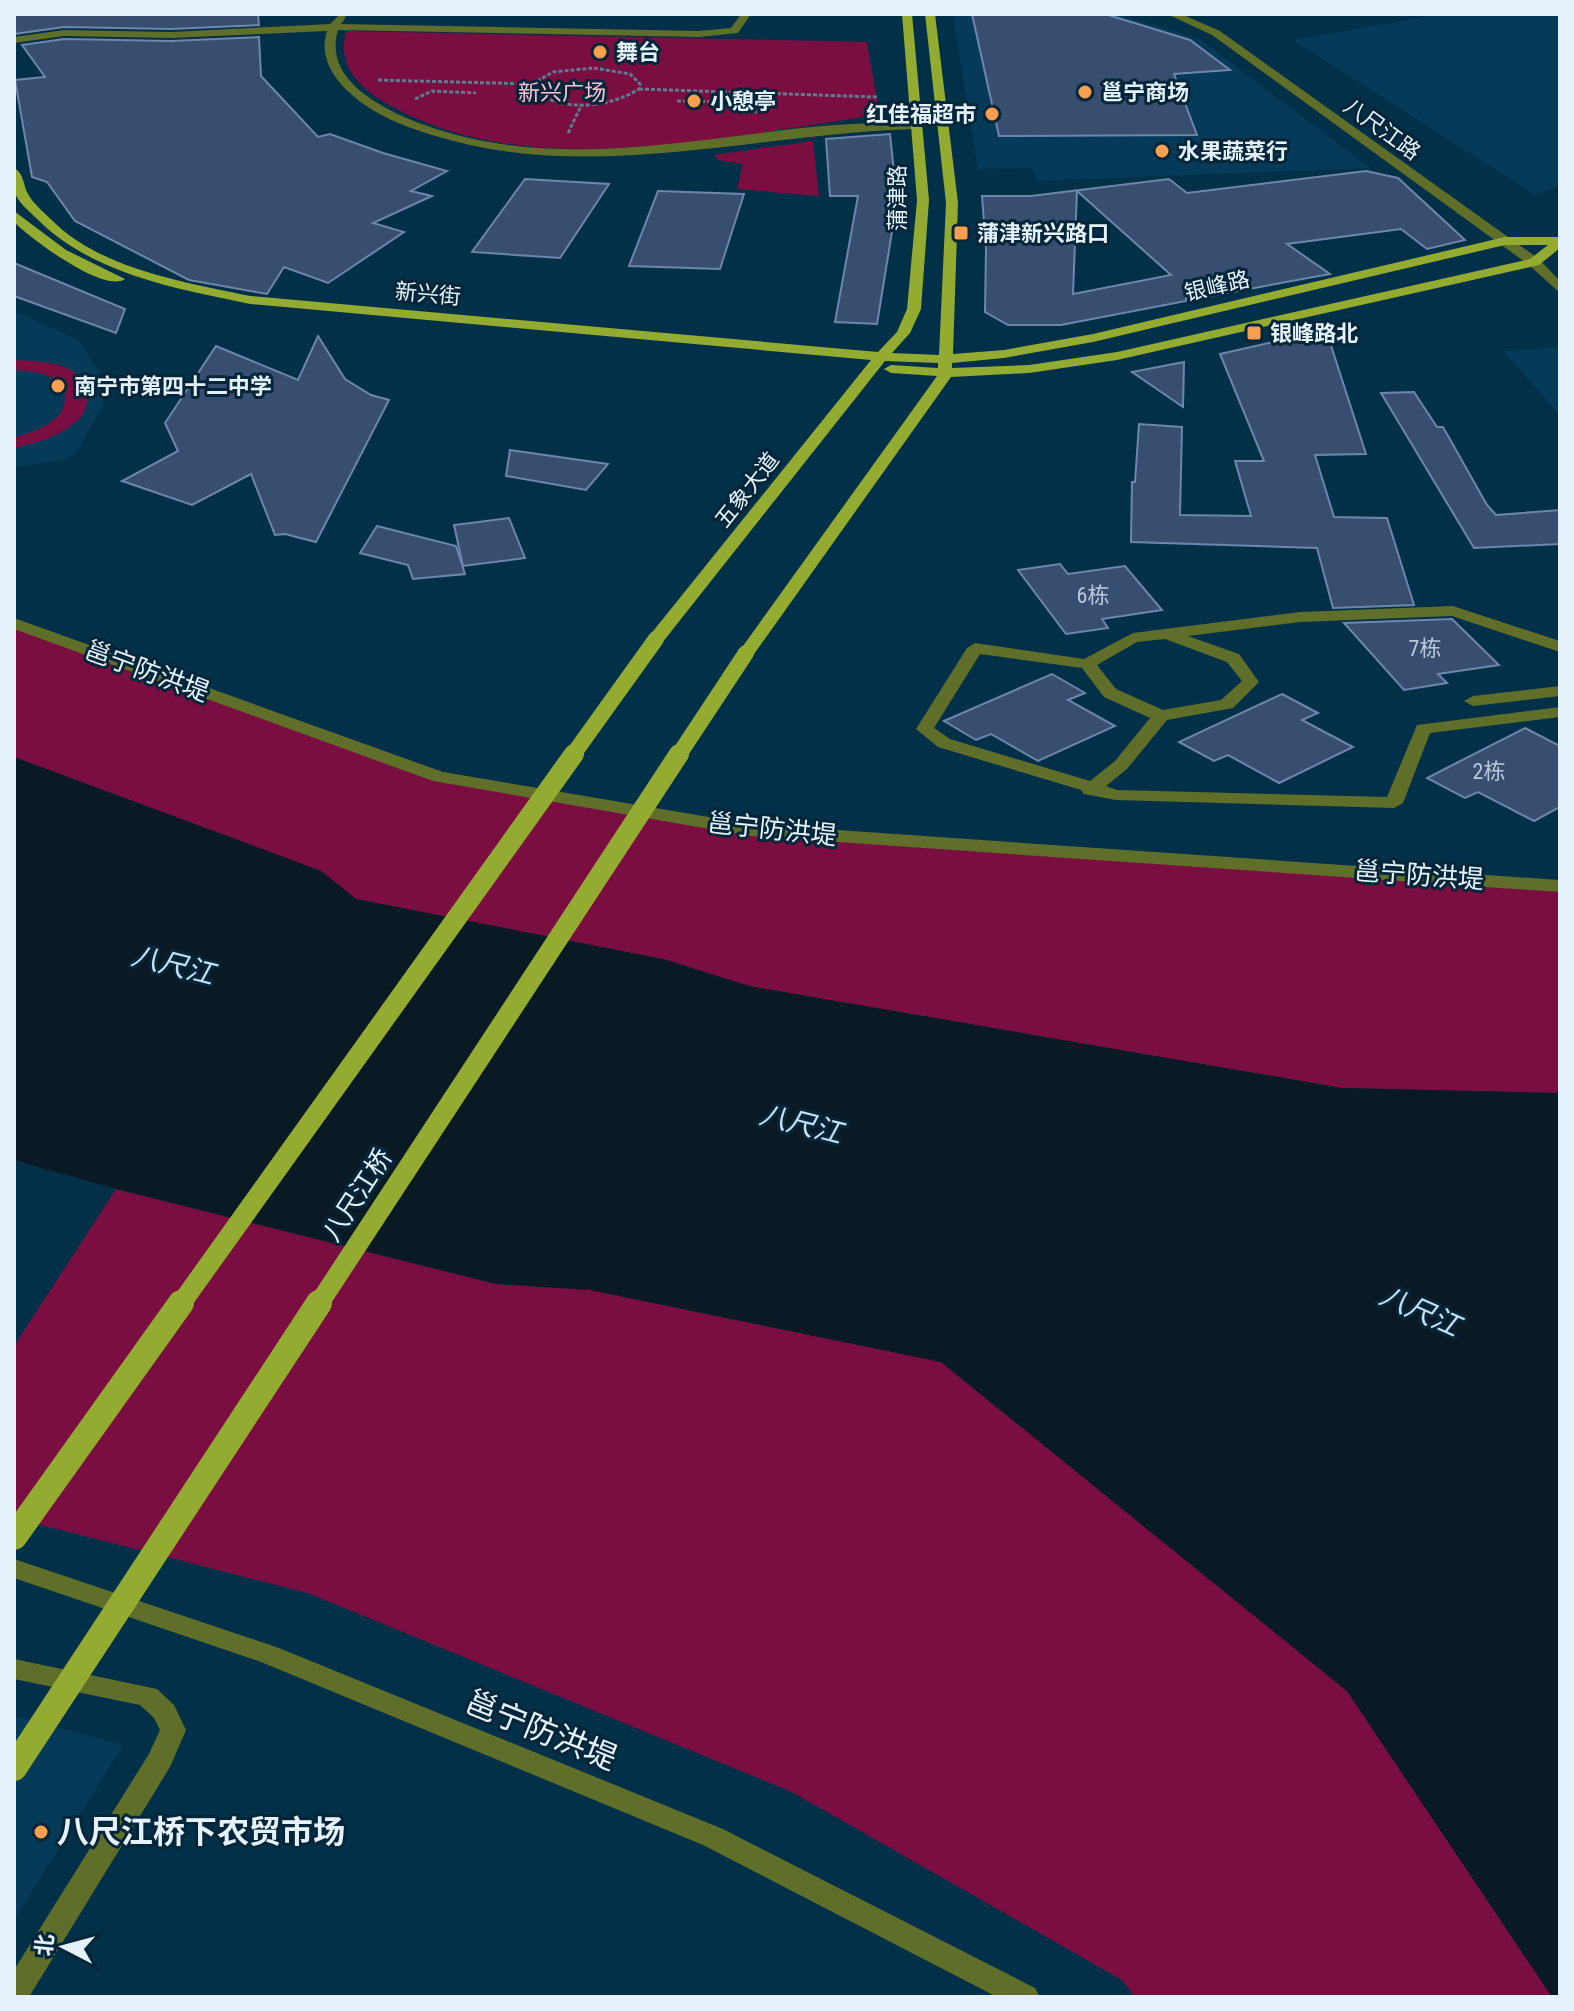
<svg xmlns="http://www.w3.org/2000/svg" width="1574" height="2011" font-family="'Roboto Condensed','Noto Sans SC',sans-serif">
	<style>
		.built { fill: #053b58 }
		.green { fill: #7b0e41 }
		.water { fill: #0a1a25 }
		.building { fill: #384e71; stroke: #6e86ac; stroke-width: 2; fill-rule: evenodd }
		.lines { fill: none; stroke-linecap: round; stroke-linejoin: round }
		.path { stroke: #5c7c8f; stroke-width: 3; stroke-dasharray: 4 2; stroke-linecap: butt }
		.minor { fill: #5f6e28; fill-rule: evenodd }
		.major { fill: #94ab32; fill-rule: evenodd }
		.major-bridge-far2 { stroke: #94ab32; stroke-width: 16 }
		.major-bridge-far1 { stroke: #94ab32; stroke-width: 20 }
		.major-bridge { stroke: #94ab32; stroke-width: 26 }
		.poi-dot { fill: #fa9f4e; stroke: #052639; stroke-width: 3 }
		.labels { text-anchor: middle; dominant-baseline: central; stroke-width: 6; stroke-linejoin: round; paint-order: stroke }
		.far-poi-label { font-size: 22px; font-weight: bold; fill: #e5f2fc; stroke: #052639; text-anchor: start }
		.far-park-label { font-size: 22px; fill: #fec1d2; stroke: #052639 }
		.far-street-label { font-size: 22px; fill: #e5f2fc; stroke: #052639 }
		.number-label { font-size: 22px; fill: #bac9d9 }
		.street-label { font-size: 26px; fill: #e5f2fc; stroke: #052639 }
		.water-label { font-size: 28px; font-style: italic; fill: #c6e0f2; stroke: #052639 }
		.near-street-label { font-size: 32px; fill: #e5f2fc; stroke: #052639 }
		.near-poi-label { font-size: 32px; font-weight: bold; fill: #e5f2fc; stroke: #052639; text-anchor: start }
	</style>
	<rect width="100%" height="100%" fill="#033049"/>
	<g class="built">
		<path d="M 953,14 L 1118,14 L 1199,39 L 1370,168 L 1038,181 L 1031,168 L 978,169 Z"/>
		<path d="M 1442,14 L 1560,14 L 1560,186 L 1535,195 L 1293,40 Z"/>
		<path d="M 14,311 L 78,340 L 98,370 L 104,403 L 76,453 L 64,460 L 14,467 Z"/>
		<path d="M 1560,347 L 1560,415 L 1503,351 Z"/>
		<path d="M 14,1716 L 123,1745 L 14,1920 Z"/>
	</g>
	<g class="green">
		<path d="M 346,31 L 867,42 L 878,106 L 875,112 L 858,118 C 708,139 518,184 381,100 C 354,83 338,63 346,31 Z"/>
		<path d="M 813,141 L 819,196 L 737,189 L 743,164 L 719,160 L 714,155 Z"/>
		<path d="M 14,360 C 41,361 89,362 87,399 C 87,407 83,416 77,421 C 59,437 36,443 14,448 L 14,438 C 28,433 43,429 55,419 C 61,414 65,406 65,397 C 65,374 32,371 14,370 Z"/>
		<path d="M 14,623 L 439,777 L 750,830 L 1560,886 L 1560,1093 L 1342,1088 L 749,986 L 663,959 L 356,899 L 321,871 L 14,757 Z"/>
		<path d="M 116,1189 L 496,1284 L 590,1290 L 941,1362 L 1347,1691 L 1552,1997 L 1135,1997 L 1122,1980 L 792,1792 L 308,1593 L 14,1518 L 14,1346 Z"/>
	</g>
	<path class="water" d="M 14,757 L 321,871 L 356,899 L 663,959 L 749,986 L 1342,1088 L 1560,1093 L 1560,1997 L 1552,1997 L 1347,1691 L 941,1362 L 590,1290 L 496,1284 L 116,1189 L 14,1160 Z"/>
	<g class="building">
		<path d="M 14,14 L 258,14 L 259,25 L 171,29 L 64,27 L 14,34 Z"/>
		<path d="M 972,14 L 1105,14 L 1190,40 L 1230,70 L 1174,74 L 1197,135 L 999,136 Z"/>
		<path d="M 259,37 L 261,76 L 318,137 L 330,134 L 383,153 L 447,171 L 411,191 L 432,196 L 373,223 L 404,232 L 328,283 L 284,267 L 267,294 L 189,280 L 75,221 L 47,182 L 32,177 L 15,80 L 45,77 L 22,45 L 64,39 L 171,41 Z"/>
		<path d="M 890,134 L 897,201 L 877,324 L 835,322 L 858,196 L 830,196 L 826,139 Z"/>
		<path d="M 1366,171 L 1398,178 L 1465,240 L 1427,249 L 1401,229 L 1287,244 L 1330,274 L 1189,300 L 1186,291 L 1186,301 L 1061,325 L 1008,325 L 985,312 L 986,249 L 982,196 L 1031,196 L 1169,179 L 1187,193 ZM 1077,191 L 1171,275 L 1073,294 Z"/>
		<path d="M 525,179 L 609,184 L 560,258 L 472,252 Z"/>
		<path d="M 658,191 L 744,194 L 720,269 L 629,266 Z"/>
		<path d="M 14,263 L 125,309 L 116,333 L 14,296 Z"/>
		<path d="M 1326,330 L 1366,454 L 1315,455 L 1334,517 L 1387,518 L 1414,605 L 1333,608 L 1317,548 L 1131,542 L 1132,482 L 1135,482 L 1139,424 L 1182,427 L 1180,515 L 1251,516 L 1235,461 L 1264,461 L 1220,354 Z"/>
		<path d="M 318,336 L 345,379 L 371,395 L 389,400 L 316,542 L 285,534 L 275,535 L 251,474 L 192,505 L 122,481 L 178,451 L 165,423 L 216,346 L 298,380 Z"/>
		<path d="M 1184,362 L 1183,407 L 1132,372 Z"/>
		<path d="M 1414,392 L 1437,427 L 1443,427 L 1487,505 L 1496,515 L 1560,510 L 1560,544 L 1474,548 L 1381,393 Z"/>
		<path d="M 510,450 L 608,464 L 586,490 L 506,476 Z"/>
		<path d="M 509,518 L 525,558 L 463,566 L 454,525 Z"/>
		<path d="M 377,526 L 456,546 L 465,574 L 413,579 L 408,565 L 360,553 Z"/>
		<path d="M 1060,564 L 1068,574 L 1125,566 L 1162,610 L 1102,619 L 1108,628 L 1066,634 L 1018,570 Z"/>
		<path d="M 1452,619 L 1499,665 L 1438,674 L 1447,683 L 1404,690 L 1344,623 Z"/>
		<path d="M 1052,674 L 1085,693 L 1068,700 L 1115,726 L 1038,761 L 991,734 L 976,740 L 944,721 Z"/>
		<path d="M 1282,694 L 1318,713 L 1302,720 L 1353,747 L 1279,783 L 1228,755 L 1214,761 L 1179,742 Z"/>
		<path d="M 1525,728 L 1560,746 L 1560,807 L 1534,821 L 1478,792 L 1465,798 L 1427,778 Z"/>
	</g>
	<g class="lines">
		<g class="path">
			<path d="M 594,68 L 630,74 L 640,84 L 639,89 C 609,108 561,113 532,89 L 532,84 L 553,72 Z"/>
			<path d="M 378,80 L 532,84"/>
			<path d="M 639,89 L 877,97"/>
			<path d="M 415,99 L 432,91 L 476,93"/>
			<path d="M 677,101 L 723,102 L 757,112"/>
			<path d="M 568,133 L 582,104"/>
		</g>
		<g class="minor">
			<path d="M 741,14 L 751,14 L 738,33 L 699,37 L 338,30 C 330,57 343,77 363,93 C 386,111 412,121 439,130 C 558,167 680,142 801,128 C 839,124 878,123 916,121 L 922,125 L 916,129 C 756,133 590,185 432,135 C 403,126 374,115 351,94 C 332,77 319,56 327,31 L 171,38 L 64,36 L 14,43 L 14,37 L 64,30 L 171,32 L 330,24 L 340,14 L 346,17 L 341,24 L 699,31 L 731,28 Z"/>
			<path d="M 1167,14 L 1181,14 L 1220,31 L 1539,259 L 1560,281 L 1560,293 L 1529,265 L 1212,35 Z"/>
			<path d="M 1453,606 L 1560,641 L 1560,652 L 1452,616 L 1300,622 L 1188,636 L 1239,654 L 1259,682 L 1233,708 L 1167,720 L 1127,769 L 1106,786 L 1117,790 L 1387,797 L 1417,725 L 1560,707 L 1560,717 L 1430,733 L 1403,803 L 1394,808 L 1116,800 L 1084,794 L 1081,790 L 938,747 L 916,729 L 967,648 L 975,643 L 1084,659 L 1133,633 L 1300,612 ZM 1165,639 L 1227,662 L 1242,681 L 1221,700 L 1163,710 L 1116,689 L 1097,665 L 1137,642 ZM 980,654 L 1082,668 L 1104,697 L 1150,718 L 1115,761 L 1090,781 L 950,739 L 934,728 Z"/>
			<path d="M 14,618 L 443,772 L 750,824 L 1560,880 L 1560,892 L 750,836 L 433,781 L 14,629 Z"/>
			<path d="M 1560,686 L 1560,696 L 1473,706 L 1464,701 L 1473,696 Z"/>
			<path d="M 14,1559 L 279,1648 L 723,1829 L 1035,1988 L 1040,1997 L 997,1997 L 703,1845 L 261,1662 L 14,1578 Z"/>
			<path d="M 14,1659 L 157,1689 L 174,1705 L 186,1730 L 170,1767 L 29,1997 L 14,1997 L 14,1970 L 149,1754 L 160,1730 L 154,1718 L 140,1705 L 14,1679 Z"/>
		</g>
		<g class="major">
			<path d="M 902,14 L 912,14 L 929,200 L 921,309 L 910,333 L 892,353 L 939,355 L 946,203 L 925,14 L 935,14 L 958,203 L 953,354 L 1004,350 L 1093,334 L 1505,237 L 1560,237 L 1560,248 L 1539,265 L 1117,360 L 1029,373 L 951,377 L 752,657 L 746,658 L 738,653 L 937,376 L 891,373 L 884,369 L 891,365 L 938,368 L 938,363 L 885,361 L 662,643 L 650,643 L 648,639 L 650,635 L 871,360 L 250,304 C 174,288 91,274 35,217 C 28,210 18,202 15,193 C 13,185 14,176 14,168 C 24,173 23,185 28,194 C 34,205 49,217 58,226 C 107,270 188,283 250,296 L 878,352 L 897,332 L 907,309 L 917,200 ZM 1505,245 L 1548,245 L 1530,259 L 1117,352 L 1029,365 L 952,368 L 952,363 L 1004,358 L 1093,342 Z"/>
			<path d="M 14,211 L 66,250 L 125,279 C 104,294 30,238 14,222 Z"/>
		</g>
		<g class="major-bridge-far2">
			<path d="M 572,756 L 656,639"/>
			<path d="M 678,756 L 746,653"/>
		</g>
		<g class="major-bridge-far1">
			<path d="M 180,1305 L 574,754"/>
			<path d="M 318,1305 L 679,754"/>
		</g>
		<g class="major-bridge">
			<path d="M 14,1537 L 181,1303"/>
			<path d="M 14,1768 L 319,1303"/>
		</g>
	</g>
	<g class="poi-dot">
		<circle cx="600" cy="52" r="8"/>
		<circle cx="1085" cy="92" r="8"/>
		<circle cx="694" cy="101" r="8"/>
		<circle cx="992" cy="114" r="8"/>
		<circle cx="1162" cy="151" r="8"/>
		<rect x="953" y="225" width="16" height="16" rx="4"/>
		<rect x="1246" y="325" width="16" height="16" rx="4"/>
		<circle cx="58" cy="386" r="8"/>
		<circle cx="41" cy="1832" r="8"/>
	</g>
	<g class="labels">
		<g class="far-poi-label">
			<text x="616" y="52">舞台</text>
			<text x="1101" y="92">邕宁商场</text>
			<text x="710" y="101">小憩亭</text>
			<text x="976" y="114" text-anchor="end">红佳福超市</text>
			<text x="1178" y="151">水果蔬菜行</text>
			<text x="977" y="233">蒲津新兴路口</text>
			<text x="1270" y="333">银峰路北</text>
			<text x="74" y="386">南宁市第四十二中学</text>
		</g>
		<g class="far-park-label">
			<text x="562" y="92">新兴广场</text>
		</g>
		<g class="far-street-label">
			<text transform="translate(1382 129) rotate(36)">八尺江路</text>
			<text transform="translate(897 198) rotate(-90)">蒲津路</text>
			<text transform="translate(1217 286) rotate(-13)">银峰路</text>
			<text transform="translate(428 294) rotate(5)">新兴街</text>
			<text transform="translate(747 490) rotate(-52)">五象大道</text>
		</g>
		<g class="number-label">
			<text x="1093" y="595">6栋</text>
			<text x="1425" y="648">7栋</text>
			<text x="1489" y="771">2栋</text>
		</g>
		<g class="street-label">
			<text transform="translate(147 671) rotate(20)">邕宁防洪堤</text>
			<text transform="translate(772 829) rotate(6)">邕宁防洪堤</text>
			<text transform="translate(1419 875) rotate(4)">邕宁防洪堤</text>
			<text transform="translate(357 1195) rotate(-57)">八尺江桥</text>
		</g>
		<g class="water-label">
			<text transform="translate(173 965) rotate(14)">八尺江</text>
			<text transform="translate(801 1124) rotate(14)">八尺江</text>
			<text transform="translate(1420 1311) rotate(24)">八尺江</text>
		</g>
		<g class="near-street-label">
			<text transform="translate(541 1730) rotate(22)">邕宁防洪堤</text>
		</g>
		<g class="near-poi-label">
			<text x="57" y="1832">八尺江桥下农贸市场</text>
		</g>
	</g>
	<rect width="1574" height="2011" fill="none" stroke="#e5f2fc" stroke-width="32"/>
	<g transform="translate(64 1947) rotate(276)" stroke="#052639" stroke-width="6" paint-order="stroke">
	<path d="M0-6L14 30L0 20L-14 30Z" fill="#e5f2fc"/>
	<text y="-12" font-size="22" font-weight="bold" text-anchor="middle" fill="#e5f2fc">北</text>
	</g>
</svg>
